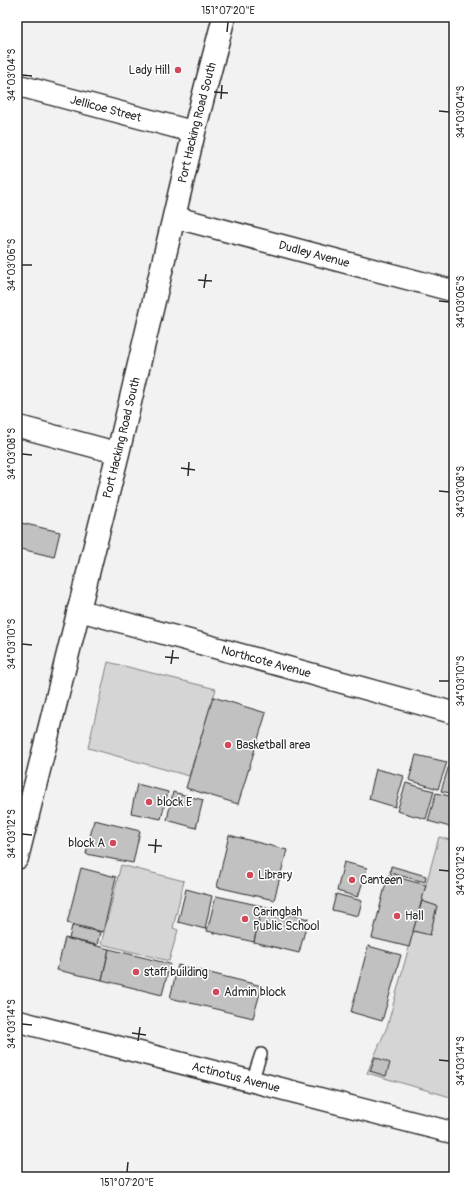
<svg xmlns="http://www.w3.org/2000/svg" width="471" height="1194" font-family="Pangolin,sans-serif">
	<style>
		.green { fill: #d5d5d5; stroke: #808080 }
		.building { fill: #c1c1c1; stroke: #2b2b2b }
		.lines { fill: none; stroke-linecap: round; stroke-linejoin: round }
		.service-casing { stroke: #2b2b2b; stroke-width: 14 }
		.minor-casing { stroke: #2b2b2b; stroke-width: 24 }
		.tertiary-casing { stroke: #2b2b2b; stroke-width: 25 }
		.service { stroke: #fff; stroke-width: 11 }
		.minor { stroke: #fff; stroke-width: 21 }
		.tertiary { stroke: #fff; stroke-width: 22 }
		.ticks { fill: none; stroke: #2b2b2b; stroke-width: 1.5 }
		.poi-dot { fill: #d1495b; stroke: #fff; stroke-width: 1.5 }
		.labels { text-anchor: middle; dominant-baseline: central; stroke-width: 3; stroke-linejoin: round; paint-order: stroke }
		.poi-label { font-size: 12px; fill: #2b2b2b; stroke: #fff; text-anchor: start }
		.street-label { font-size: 12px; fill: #2b2b2b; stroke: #fff }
		.neatline { fill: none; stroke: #2b2b2b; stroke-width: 1.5 }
		.ticks-label { font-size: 10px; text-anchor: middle; fill: #2b2b2b }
	</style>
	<rect width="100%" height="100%" fill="#f2f2f2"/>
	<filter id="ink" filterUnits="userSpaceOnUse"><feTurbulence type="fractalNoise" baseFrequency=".025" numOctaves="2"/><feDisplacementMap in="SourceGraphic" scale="8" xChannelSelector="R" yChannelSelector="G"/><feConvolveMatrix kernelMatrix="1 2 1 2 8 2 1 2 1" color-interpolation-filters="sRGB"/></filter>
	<g filter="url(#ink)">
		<g class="green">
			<path d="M 108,662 L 216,689 L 189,776 L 88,748 Z"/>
			<path d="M 439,837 L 454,841 L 454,1098 L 367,1073 L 387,1027 Z"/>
			<path d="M 121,865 L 184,881 L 173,928 L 178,930 L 169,961 L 101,944 Z"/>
		</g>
		<g class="building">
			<path d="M 17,522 L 60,532 L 54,557 L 17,548 Z"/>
			<path d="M 213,697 L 266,713 L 238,804 L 186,788 Z"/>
			<path d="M 416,755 L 447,762 L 438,789 L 409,780 Z"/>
			<path d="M 449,765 L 454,766 L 454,794 L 441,791 Z"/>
			<path d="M 376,769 L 404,776 L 395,807 L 369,799 Z"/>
			<path d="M 406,783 L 434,791 L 426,819 L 397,811 Z"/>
			<path d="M 137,784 L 168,792 L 161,819 L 131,813 Z"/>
			<path d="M 173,792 L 203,800 L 196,828 L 167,820 Z"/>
			<path d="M 436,793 L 454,797 L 454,828 L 428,821 Z"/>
			<path d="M 94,820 L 140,831 L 133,863 L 86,854 Z"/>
			<path d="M 229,835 L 287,850 L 274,900 L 217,887 Z"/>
			<path d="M 344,862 L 367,868 L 358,897 L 337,891 Z"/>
			<path d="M 391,866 L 426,876 L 425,882 L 390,873 Z"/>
			<path d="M 81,868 L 116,877 L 103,932 L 67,923 Z"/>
			<path d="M 388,875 L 426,885 L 409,947 L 372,938 Z"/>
			<path d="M 186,889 L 212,896 L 205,929 L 178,922 Z"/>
			<path d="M 336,894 L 362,901 L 358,916 L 332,910 Z"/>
			<path d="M 216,896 L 262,906 L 254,942 L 207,931 Z"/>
			<path d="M 422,901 L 437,906 L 430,935 L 413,931 Z"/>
			<path d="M 262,906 L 308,919 L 299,953 L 254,942 Z"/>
			<path d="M 72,926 L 100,932 L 97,945 L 69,939 Z"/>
			<path d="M 65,938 L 109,949 L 102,980 L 57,970 Z"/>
			<path d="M 368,946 L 401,955 L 382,1021 L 351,1012 Z"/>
			<path d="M 109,949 L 170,964 L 162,995 L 102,980 Z"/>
			<path d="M 178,965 L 262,986 L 253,1018 L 170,998 Z"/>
			<path d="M 375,1057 L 390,1063 L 386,1076 L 370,1071 Z"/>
		</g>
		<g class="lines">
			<defs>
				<path id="service" d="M 252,1081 L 261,1054"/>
				<g id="minor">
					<path id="s1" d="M 17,85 L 194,132"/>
					<path id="s2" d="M 174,217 L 454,291"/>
					<path d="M 17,426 L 118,453"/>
					<path id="s3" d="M 78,610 L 454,713"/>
					<path id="s4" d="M 17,1021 L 454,1133"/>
				</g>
				<g id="tertiary">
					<path id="s5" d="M 17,858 L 118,453 L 194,132 L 224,17"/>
				</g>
			</defs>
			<use href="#service" class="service-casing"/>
			<use href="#minor" class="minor-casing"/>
			<use href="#tertiary" class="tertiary-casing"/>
			<use href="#service" class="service"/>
			<use href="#minor" class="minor"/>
			<use href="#tertiary" class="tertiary"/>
		</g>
	</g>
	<path class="ticks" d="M 227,32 L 228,22M 22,75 L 32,76M 214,92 L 228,93M 221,99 L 222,85M 439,111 L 449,112M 22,265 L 32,265M 198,280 L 212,281M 204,288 L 206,274M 439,301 L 449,302M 22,454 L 32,455M 181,468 L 195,470M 188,476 L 189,462M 439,491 L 449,492M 22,644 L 32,645M 165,657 L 179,658M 171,664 L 173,650M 439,681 L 449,681M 22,834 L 32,835M 148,845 L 162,846M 155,853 L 156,839M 439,870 L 449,871M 22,1024 L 32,1025M 132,1033 L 146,1035M 138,1041 L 140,1027M 439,1060 L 449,1061M 127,1172 L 128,1162"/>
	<g class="poi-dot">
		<circle cx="178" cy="70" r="4"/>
		<circle cx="228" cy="745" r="4"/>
		<circle cx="149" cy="802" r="4"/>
		<circle cx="113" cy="843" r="4"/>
		<circle cx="250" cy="875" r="4"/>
		<circle cx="352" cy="880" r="4"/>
		<circle cx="397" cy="916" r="4"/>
		<circle cx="245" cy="919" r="4"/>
		<circle cx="136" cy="972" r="4"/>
		<circle cx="216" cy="992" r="4"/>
	</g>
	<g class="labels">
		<g class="poi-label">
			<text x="170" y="70" text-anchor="end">Lady Hill</text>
			<text x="236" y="745">Basketball area</text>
			<text x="157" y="802">block E</text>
			<text x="105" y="843" text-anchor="end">block A</text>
			<text x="258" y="875">Library</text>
			<text x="360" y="880">Canteen</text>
			<text x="253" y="912">Caringbah<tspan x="253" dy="14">Public School</tspan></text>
			<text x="405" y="916">Hall</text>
			<text x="144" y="972">staff building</text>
			<text x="224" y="992">Admin block</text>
		</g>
		<g class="street-label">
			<text stroke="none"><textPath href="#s1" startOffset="92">Jellicoe Street</textPath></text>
			<text stroke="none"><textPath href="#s5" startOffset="757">Port Hacking Road South</textPath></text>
			<text stroke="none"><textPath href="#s2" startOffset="145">Dudley Avenue</textPath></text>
			<text stroke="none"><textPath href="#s5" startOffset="433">Port Hacking Road South</textPath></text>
			<text stroke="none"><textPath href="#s3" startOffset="195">Northcote Avenue</textPath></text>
			<text stroke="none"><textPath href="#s4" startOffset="226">Actinotus Avenue</textPath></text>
		</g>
	</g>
	<rect width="471" height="1194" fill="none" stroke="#fff" stroke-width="44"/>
	<rect x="22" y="22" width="427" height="1150" class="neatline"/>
	<g class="ticks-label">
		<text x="228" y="14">151°07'20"E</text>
		<text transform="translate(11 75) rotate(-90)" y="4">34°03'04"S</text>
		<text transform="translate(460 112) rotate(-90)" y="4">34°03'04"S</text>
		<text transform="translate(11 265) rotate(-90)" y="4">34°03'06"S</text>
		<text transform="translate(460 302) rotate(-90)" y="4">34°03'06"S</text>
		<text transform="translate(11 454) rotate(-90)" y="4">34°03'08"S</text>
		<text transform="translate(460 492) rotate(-90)" y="4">34°03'08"S</text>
		<text transform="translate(11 644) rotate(-90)" y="4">34°03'10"S</text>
		<text transform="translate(460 681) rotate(-90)" y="4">34°03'10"S</text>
		<text transform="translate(11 834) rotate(-90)" y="4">34°03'12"S</text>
		<text transform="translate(460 871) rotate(-90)" y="4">34°03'12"S</text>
		<text transform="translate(11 1024) rotate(-90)" y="4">34°03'14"S</text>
		<text transform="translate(460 1061) rotate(-90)" y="4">34°03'14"S</text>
		<text x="127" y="1186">151°07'20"E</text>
	</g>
</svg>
